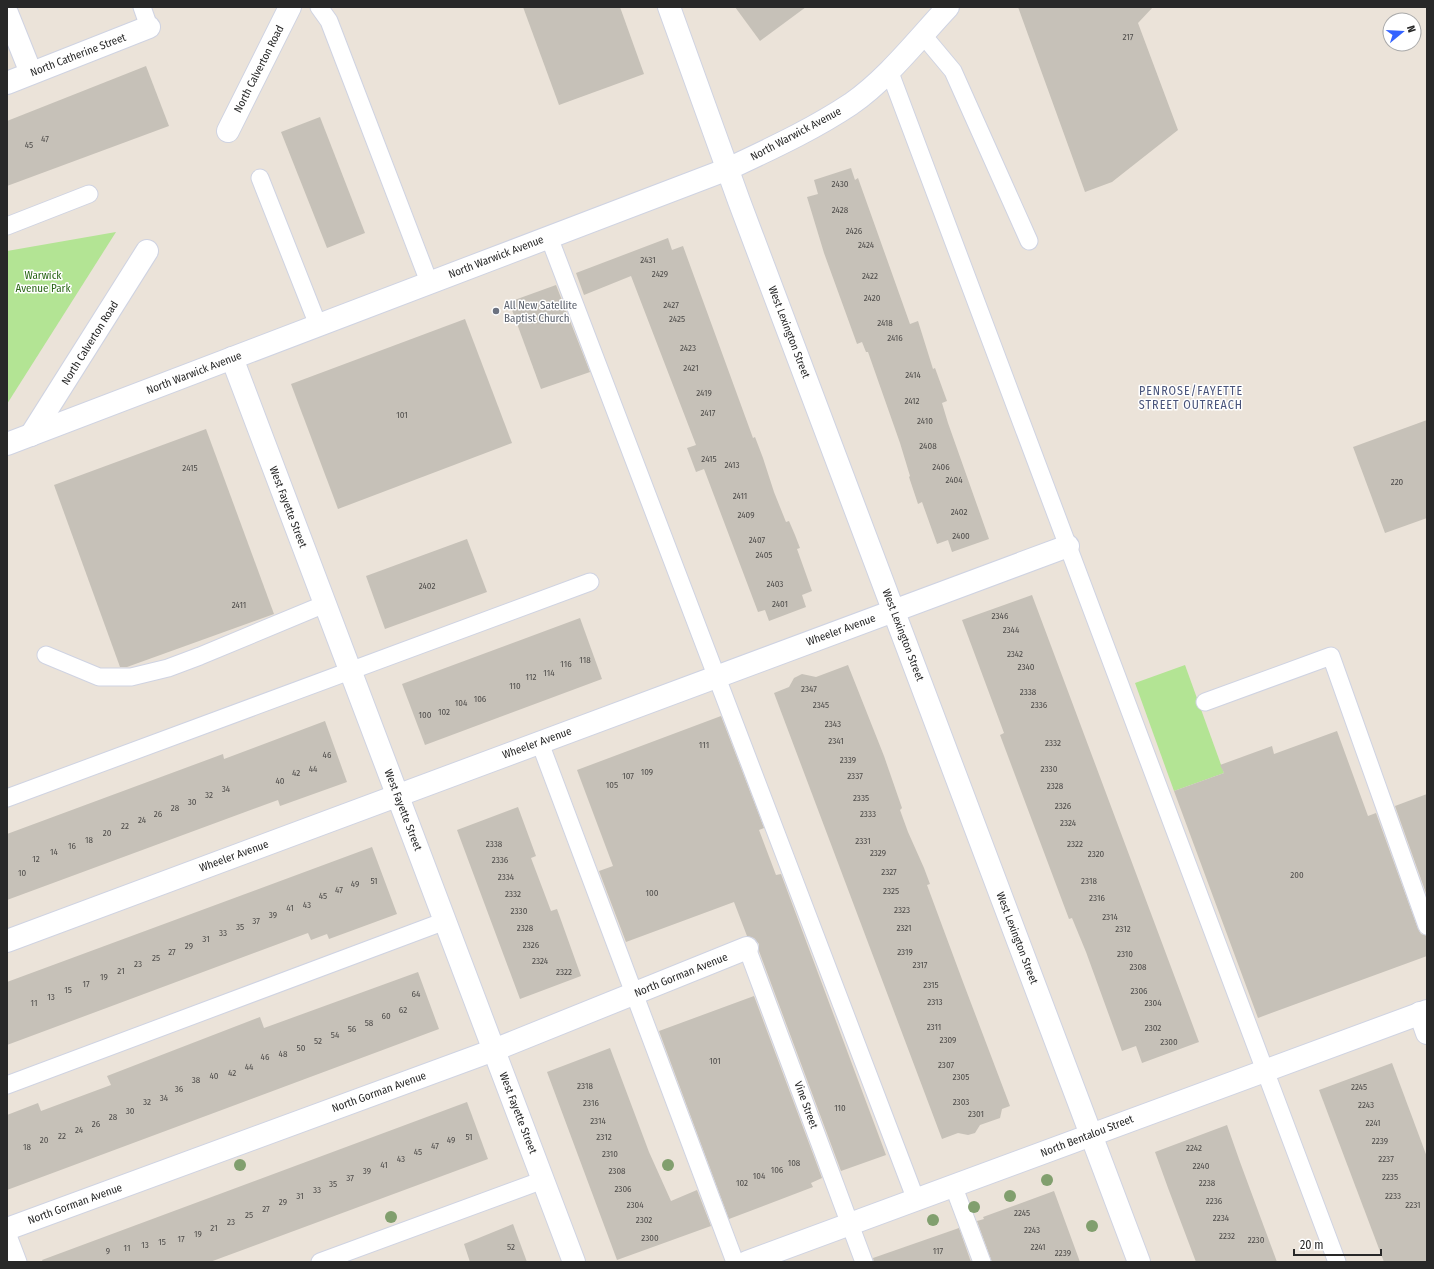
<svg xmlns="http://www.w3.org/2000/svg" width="1434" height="1269" font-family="'Fira Sans Condensed',sans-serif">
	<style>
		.green { fill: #b3e494 }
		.building { fill: #c6c1b8 }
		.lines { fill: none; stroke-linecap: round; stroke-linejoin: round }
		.lane-casing { stroke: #cfd3e2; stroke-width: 19 }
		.street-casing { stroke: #cfd3e2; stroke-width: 24 }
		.secondary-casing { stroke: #cfd3e2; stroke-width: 24 }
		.lane { stroke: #fff; stroke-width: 17 }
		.street { stroke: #fff; stroke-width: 22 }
		.secondary { stroke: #fff; stroke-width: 22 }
		.tree { fill: #819f6e }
		.worship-dot { fill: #6b7280; stroke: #fff; stroke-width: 1.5 }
		.labels { text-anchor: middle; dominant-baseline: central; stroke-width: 3; stroke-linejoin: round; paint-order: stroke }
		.number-label { font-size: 9px; fill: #504e4c }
		.street-label { font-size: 11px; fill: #282828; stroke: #fff }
		.park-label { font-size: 11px; fill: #2b6717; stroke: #fff }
		.worship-label { font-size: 11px; fill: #5b616d; stroke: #fff; text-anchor: start }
		.neighbourhood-label { font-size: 12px; letter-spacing: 1px; fill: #48537a; stroke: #fff }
	</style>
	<rect width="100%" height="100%" fill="#ebe3d9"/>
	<g class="green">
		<path d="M 116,232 L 7,404 L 7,251 Z"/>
		<path d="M 1185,665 L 1224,773 L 1174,791 L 1135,683 Z"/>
	</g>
	<g class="building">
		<path d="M 523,7 L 620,7 L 644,74 L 559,105 Z"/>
		<path d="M 735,7 L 806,7 L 760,41 Z"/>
		<path d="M 1018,7 L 1153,7 L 1138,23 L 1178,130 L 1112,182 L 1085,192 Z"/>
		<path d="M 146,66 L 169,126 L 7,186 L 7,121 Z"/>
		<path d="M 320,117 L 365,233 L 327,248 L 281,132 Z"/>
		<path d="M 851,168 L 855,180 L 858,178 L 910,324 L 918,321 L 933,369 L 935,368 L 947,401 L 942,403 L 948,423 L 989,539 L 952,552 L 948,540 L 937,544 L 922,502 L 918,504 L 909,477 L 910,476 L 900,443 L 868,352 L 866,352 L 862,342 L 857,344 L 824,253 L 807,197 L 818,194 L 814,180 Z"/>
		<path d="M 668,238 L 672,250 L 683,246 L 753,438 L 755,437 L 763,458 L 774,492 L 786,522 L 789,521 L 795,535 L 800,548 L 797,549 L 812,591 L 802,595 L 806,607 L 769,621 L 765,610 L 758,612 L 704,469 L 696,472 L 687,448 L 696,445 L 631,276 L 584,295 L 576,273 Z"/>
		<path d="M 556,285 L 590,372 L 541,389 L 509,302 Z"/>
		<path d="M 465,319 L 512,443 L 338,509 L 291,384 Z"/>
		<path d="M 1427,420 L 1427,518 L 1385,533 L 1353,447 Z"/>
		<path d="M 206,429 L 274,614 L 127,667 L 120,667 L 54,485 Z"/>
		<path d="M 467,539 L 487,592 L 385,629 L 366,576 Z"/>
		<path d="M 1032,595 L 1199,1042 L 1142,1063 L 1136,1046 L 1122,1051 L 1086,952 L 1072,918 L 1069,919 L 1000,735 L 1004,733 L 962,620 Z"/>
		<path d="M 580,618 L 602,679 L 425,745 L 402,684 Z"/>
		<path d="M 848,665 L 884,756 L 902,808 L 900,810 L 908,832 L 924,868 L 930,884 L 927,885 L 963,982 L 1010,1106 L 1002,1109 L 1000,1118 L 980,1125 L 975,1133 L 968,1135 L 958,1133 L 942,1139 L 774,693 L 789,687 L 794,678 L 802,674 L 816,677 Z"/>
		<path d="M 721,716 L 764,828 L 759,830 L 776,875 L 781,874 L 886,1155 L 841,1171 L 759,951 L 759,944 L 754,938 L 747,936 L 734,902 L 626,942 L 599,871 L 613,866 L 577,770 Z"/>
		<path d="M 325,721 L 347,782 L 280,806 L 278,800 L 7,900 L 7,834 L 223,754 L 224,759 Z"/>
		<path d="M 1337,731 L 1368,816 L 1376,813 L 1418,929 L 1421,934 L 1427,936 L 1427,956 L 1258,1018 L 1174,791 L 1224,773 L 1220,765 L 1272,746 L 1274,754 Z"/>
		<path d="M 1427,794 L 1427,896 L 1395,806 Z"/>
		<path d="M 518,807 L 536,856 L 531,858 L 551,911 L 557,909 L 581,976 L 520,999 L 457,830 Z"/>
		<path d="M 372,847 L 397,914 L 329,939 L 327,934 L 311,940 L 308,933 L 7,1045 L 7,982 Z"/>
		<path d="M 418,972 L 439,1029 L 7,1190 L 7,1115 L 38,1103 L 41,1111 L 111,1085 L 107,1076 L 260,1017 L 264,1028 Z"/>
		<path d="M 754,996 L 822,1178 L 811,1183 L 813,1187 L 729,1219 L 659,1031 Z"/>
		<path d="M 610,1048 L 649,1152 L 671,1201 L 697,1190 L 711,1226 L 617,1260 L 547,1072 Z"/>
		<path d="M 1392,1063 L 1427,1157 L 1427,1262 L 1384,1262 L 1319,1090 Z"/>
		<path d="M 467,1102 L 488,1159 L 210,1262 L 43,1262 L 42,1260 Z"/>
		<path d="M 1227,1125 L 1240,1162 L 1277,1262 L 1196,1262 L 1168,1188 L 1155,1152 Z"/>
		<path d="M 1054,1191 L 1080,1262 L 992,1262 L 977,1221 L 984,1219 L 983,1217 Z"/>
		<path d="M 513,1224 L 527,1262 L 470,1262 L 464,1244 Z"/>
		<path d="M 959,1228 L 971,1262 L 874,1262 L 873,1258 Z"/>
	</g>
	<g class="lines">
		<defs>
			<g id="lane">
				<path d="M 142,7 L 149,27"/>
				<path d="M 319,7 L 329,21 L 429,282"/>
				<path d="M 922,34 L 953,71 L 1029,241"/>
				<path d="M 889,70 L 1337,1262"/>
				<path d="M 260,178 L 318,325"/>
				<path d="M 7,226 L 89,194"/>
				<path d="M 549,237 L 916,1200"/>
				<path d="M 46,655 L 99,677 L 131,677 L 168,668 L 200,656 L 325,604"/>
				<path d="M 1205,702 L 1331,656 L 1427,926"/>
				<path d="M 540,743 L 735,1262"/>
				<path d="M 7,798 L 590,582"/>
				<path d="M 747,948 L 864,1262"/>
				<path d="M 7,1085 L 445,921"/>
				<path d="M 953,1185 L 982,1262"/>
				<path d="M 7,1233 L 18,1262"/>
				<path d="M 320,1262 L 543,1180"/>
			</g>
			<g id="street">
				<path d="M 669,7 L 739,201 L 1139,1262"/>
				<path d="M 7,13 L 31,73"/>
				<path d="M 7,83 L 149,27"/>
				<path d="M 228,131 L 290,7"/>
				<path d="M 31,435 L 147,251"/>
				<path d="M 7,941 L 1068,546"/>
				<path d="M 1420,1013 L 1427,1033"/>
				<path d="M 7,1229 L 494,1050 L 747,948"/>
				<path d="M 747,1262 L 1427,1011"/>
			</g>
			<g id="secondary">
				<path d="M 232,358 L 574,1262"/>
				<path d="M 7,444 L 728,169 C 770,149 812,130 851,104 C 888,78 917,40 948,7"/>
			</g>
		</defs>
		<use href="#lane" class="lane-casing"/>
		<use href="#street" class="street-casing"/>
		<use href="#secondary" class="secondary-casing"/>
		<use href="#lane" class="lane"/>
		<use href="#street" class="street"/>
		<use href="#secondary" class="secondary"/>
	</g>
	<g class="tree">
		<circle cx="240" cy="1165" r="6"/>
		<circle cx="668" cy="1165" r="6"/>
		<circle cx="1047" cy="1180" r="6"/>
		<circle cx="1010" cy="1196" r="6"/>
		<circle cx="974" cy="1207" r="6"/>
		<circle cx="391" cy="1217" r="6"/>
		<circle cx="933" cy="1220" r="6"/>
		<circle cx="1092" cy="1226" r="6"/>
	</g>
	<circle class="worship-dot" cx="496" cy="311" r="4"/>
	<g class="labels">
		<g class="number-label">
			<text x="1128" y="37">217</text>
			<text x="45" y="139">47</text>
			<text x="29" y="145">45</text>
			<text x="840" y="184">2430</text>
			<text x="840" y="210">2428</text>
			<text x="854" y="231">2426</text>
			<text x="866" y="245">2424</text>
			<text x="648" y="260">2431</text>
			<text x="660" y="274">2429</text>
			<text x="870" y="276">2422</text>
			<text x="872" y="298">2420</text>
			<text x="671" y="305">2427</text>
			<text x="677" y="319">2425</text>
			<text x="885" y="323">2418</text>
			<text x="895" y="338">2416</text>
			<text x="688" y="348">2423</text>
			<text x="691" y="368">2421</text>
			<text x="913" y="375">2414</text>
			<text x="704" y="393">2419</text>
			<text x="912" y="401">2412</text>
			<text x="708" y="413">2417</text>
			<text x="402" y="415">101</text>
			<text x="925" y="421">2410</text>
			<text x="928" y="446">2408</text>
			<text x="709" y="459">2415</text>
			<text x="732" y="465">2413</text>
			<text x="941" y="467">2406</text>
			<text x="190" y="468">2415</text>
			<text x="954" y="480">2404</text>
			<text x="1397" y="482">220</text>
			<text x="740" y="496">2411</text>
			<text x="959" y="512">2402</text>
			<text x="746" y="515">2409</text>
			<text x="961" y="536">2400</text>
			<text x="757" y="540">2407</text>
			<text x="764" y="555">2405</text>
			<text x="775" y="584">2403</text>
			<text x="427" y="586">2402</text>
			<text x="780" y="604">2401</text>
			<text x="239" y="605">2411</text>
			<text x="1000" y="616">2346</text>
			<text x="1011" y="630">2344</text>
			<text x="1015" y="654">2342</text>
			<text x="585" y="660">118</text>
			<text x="566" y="664">116</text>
			<text x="1026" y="667">2340</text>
			<text x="549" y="673">114</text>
			<text x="531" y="677">112</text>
			<text x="515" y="686">110</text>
			<text x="809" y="689">2347</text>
			<text x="1028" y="692">2338</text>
			<text x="480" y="699">106</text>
			<text x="461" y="703">104</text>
			<text x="821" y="705">2345</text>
			<text x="1039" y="705">2336</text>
			<text x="444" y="712">102</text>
			<text x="425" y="715">100</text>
			<text x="833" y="724">2343</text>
			<text x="836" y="741">2341</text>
			<text x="1053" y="743">2332</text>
			<text x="704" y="745">111</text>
			<text x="327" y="755">46</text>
			<text x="848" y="760">2339</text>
			<text x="313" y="769">44</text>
			<text x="1049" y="769">2330</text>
			<text x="647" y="772">109</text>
			<text x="296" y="773">42</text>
			<text x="628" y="776">107</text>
			<text x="855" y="776">2337</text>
			<text x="280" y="781">40</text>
			<text x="612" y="785">105</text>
			<text x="1055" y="786">2328</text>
			<text x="226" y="789">34</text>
			<text x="209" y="795">32</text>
			<text x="861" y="798">2335</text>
			<text x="192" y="802">30</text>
			<text x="1063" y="806">2326</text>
			<text x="175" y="808">28</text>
			<text x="158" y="814">26</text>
			<text x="868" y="814">2333</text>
			<text x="142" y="820">24</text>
			<text x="1068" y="823">2324</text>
			<text x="125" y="826">22</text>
			<text x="107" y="833">20</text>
			<text x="89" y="840">18</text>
			<text x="863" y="841">2331</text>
			<text x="494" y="844">2338</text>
			<text x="1075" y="844">2322</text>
			<text x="72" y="846">16</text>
			<text x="54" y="852">14</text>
			<text x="878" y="853">2329</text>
			<text x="1096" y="854">2320</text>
			<text x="36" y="859">12</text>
			<text x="500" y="860">2336</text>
			<text x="889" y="872">2327</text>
			<text x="22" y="873">10</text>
			<text x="1297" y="875">200</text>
			<text x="506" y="877">2334</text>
			<text x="374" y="881">51</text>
			<text x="1089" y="881">2318</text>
			<text x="355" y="884">49</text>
			<text x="339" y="890">47</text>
			<text x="891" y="891">2325</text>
			<text x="652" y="893">100</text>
			<text x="513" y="894">2332</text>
			<text x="323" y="896">45</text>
			<text x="1097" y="898">2316</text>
			<text x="307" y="905">43</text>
			<text x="290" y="908">41</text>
			<text x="902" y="910">2323</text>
			<text x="519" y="911">2330</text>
			<text x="273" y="915">39</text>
			<text x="1110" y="917">2314</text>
			<text x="256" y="921">37</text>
			<text x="240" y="927">35</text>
			<text x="525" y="928">2328</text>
			<text x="904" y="928">2321</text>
			<text x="1123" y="929">2312</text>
			<text x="223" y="933">33</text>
			<text x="206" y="939">31</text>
			<text x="531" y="945">2326</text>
			<text x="189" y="946">29</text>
			<text x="172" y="952">27</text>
			<text x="905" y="952">2319</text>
			<text x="1125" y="954">2310</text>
			<text x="156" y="958">25</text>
			<text x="540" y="961">2324</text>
			<text x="138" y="964">23</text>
			<text x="920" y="965">2317</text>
			<text x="1138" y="967">2308</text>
			<text x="121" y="971">21</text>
			<text x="564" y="972">2322</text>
			<text x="104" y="977">19</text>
			<text x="86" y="984">17</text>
			<text x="931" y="985">2315</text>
			<text x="68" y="990">15</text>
			<text x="1139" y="991">2306</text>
			<text x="416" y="994">64</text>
			<text x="51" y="997">13</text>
			<text x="935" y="1002">2313</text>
			<text x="34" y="1003">11</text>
			<text x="1153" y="1003">2304</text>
			<text x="403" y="1010">62</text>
			<text x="386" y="1016">60</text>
			<text x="369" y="1023">58</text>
			<text x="934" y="1027">2311</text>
			<text x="1153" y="1028">2302</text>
			<text x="352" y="1029">56</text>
			<text x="335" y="1035">54</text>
			<text x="948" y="1040">2309</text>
			<text x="318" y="1041">52</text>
			<text x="1169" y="1042">2300</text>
			<text x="301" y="1048">50</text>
			<text x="283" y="1054">48</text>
			<text x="265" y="1057">46</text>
			<text x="715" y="1061">101</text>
			<text x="946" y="1065">2307</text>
			<text x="249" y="1067">44</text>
			<text x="232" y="1073">42</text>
			<text x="214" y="1076">40</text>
			<text x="961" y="1077">2305</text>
			<text x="196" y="1080">38</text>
			<text x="585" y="1086">2318</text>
			<text x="1359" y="1087">2245</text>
			<text x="179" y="1089">36</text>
			<text x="164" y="1098">34</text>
			<text x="147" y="1102">32</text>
			<text x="961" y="1102">2303</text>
			<text x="591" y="1103">2316</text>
			<text x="1366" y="1105">2243</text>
			<text x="840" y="1108">110</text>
			<text x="130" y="1111">30</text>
			<text x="976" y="1114">2301</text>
			<text x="113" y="1117">28</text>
			<text x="598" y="1121">2314</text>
			<text x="1373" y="1123">2241</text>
			<text x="96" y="1124">26</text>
			<text x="79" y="1130">24</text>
			<text x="62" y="1136">22</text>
			<text x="469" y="1137">51</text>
			<text x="604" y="1137">2312</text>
			<text x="44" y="1140">20</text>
			<text x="451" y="1140">49</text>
			<text x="1380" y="1141">2239</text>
			<text x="435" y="1146">47</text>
			<text x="27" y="1147">18</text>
			<text x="1194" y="1148">2242</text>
			<text x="418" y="1152">45</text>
			<text x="610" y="1154">2310</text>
			<text x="401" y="1159">43</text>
			<text x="1386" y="1159">2237</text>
			<text x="794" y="1163">108</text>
			<text x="384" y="1165">41</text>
			<text x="1201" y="1166">2240</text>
			<text x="777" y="1170">106</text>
			<text x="367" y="1171">39</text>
			<text x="617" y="1171">2308</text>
			<text x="759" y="1176">104</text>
			<text x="1390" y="1177">2235</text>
			<text x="350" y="1178">37</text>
			<text x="742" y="1183">102</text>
			<text x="1207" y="1183">2238</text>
			<text x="333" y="1184">35</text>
			<text x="623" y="1189">2306</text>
			<text x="317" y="1190">33</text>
			<text x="300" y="1196">31</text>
			<text x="1393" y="1196">2233</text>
			<text x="1214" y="1201">2236</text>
			<text x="283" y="1202">29</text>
			<text x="635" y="1205">2304</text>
			<text x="1413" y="1205">2231</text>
			<text x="266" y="1209">27</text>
			<text x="1022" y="1213">2245</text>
			<text x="249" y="1215">25</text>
			<text x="1221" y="1218">2234</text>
			<text x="644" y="1220">2302</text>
			<text x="231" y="1222">23</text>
			<text x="214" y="1228">21</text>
			<text x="1032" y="1230">2243</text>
			<text x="198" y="1234">19</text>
			<text x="1227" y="1236">2232</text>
			<text x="650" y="1238">2300</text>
			<text x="181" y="1239">17</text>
			<text x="1256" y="1240">2230</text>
			<text x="162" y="1242">15</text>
			<text x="145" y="1245">13</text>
			<text x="511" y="1247">52</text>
			<text x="1038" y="1247">2241</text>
			<text x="127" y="1248">11</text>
			<text x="108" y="1251">9</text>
			<text x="938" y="1251">117</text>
			<text x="1063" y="1253">2239</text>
		</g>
		<g class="street-label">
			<text transform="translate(78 55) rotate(-21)">North Catherine Street</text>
			<text transform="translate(259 69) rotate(-63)">North Calverton Road</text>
			<text transform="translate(796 134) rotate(-28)">North Warwick Avenue</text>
			<text transform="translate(496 257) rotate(-21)">North Warwick Avenue</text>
			<text transform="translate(789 332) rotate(69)">West Lexington Street</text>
			<text transform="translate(90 343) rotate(-58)">North Calverton Road</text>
			<text transform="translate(194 373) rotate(-21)">North Warwick Avenue</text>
			<text transform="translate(288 507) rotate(69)">West Fayette Street</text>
			<text transform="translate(841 630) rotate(-20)">Wheeler Avenue</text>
			<text transform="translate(903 635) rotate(69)">West Lexington Street</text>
			<text transform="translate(537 743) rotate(-20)">Wheeler Avenue</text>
			<text transform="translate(403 810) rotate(69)">West Fayette Street</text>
			<text transform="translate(234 856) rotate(-20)">Wheeler Avenue</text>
			<text transform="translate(1017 938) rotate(69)">West Lexington Street</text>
			<text transform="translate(681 975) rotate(-22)">North Gorman Avenue</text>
			<text transform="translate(379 1092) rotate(-20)">North Gorman Avenue</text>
			<text transform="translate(806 1105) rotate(70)">Vine Street</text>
			<text transform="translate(518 1113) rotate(69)">West Fayette Street</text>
			<text transform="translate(1087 1136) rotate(-21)">North Bentalou Street</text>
			<text transform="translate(75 1204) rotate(-20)">North Gorman Avenue</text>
		</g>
		<g class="park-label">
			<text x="43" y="275">Warwick<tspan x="43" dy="13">Avenue Park</tspan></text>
		</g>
		<g class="worship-label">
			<text x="504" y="305">All New Satellite<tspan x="504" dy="13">Baptist Church</tspan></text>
		</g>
		<g class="neighbourhood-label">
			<text x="1191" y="391">PENROSE/FAYETTE<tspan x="1191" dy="14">STREET OUTREACH</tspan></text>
		</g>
	</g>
	<rect width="1434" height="1269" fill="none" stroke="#282828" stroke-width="16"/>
	<g transform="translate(1402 32) rotate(72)"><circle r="19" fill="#ffffff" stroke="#a9a9a9"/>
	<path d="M0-3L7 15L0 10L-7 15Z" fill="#3362ff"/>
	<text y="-6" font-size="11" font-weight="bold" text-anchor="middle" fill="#282828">N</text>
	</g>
	<path d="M1294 1249v6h87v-6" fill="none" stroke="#282828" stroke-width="2"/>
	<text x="1300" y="1249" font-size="12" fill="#282828" stroke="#ffffff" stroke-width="3" paint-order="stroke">20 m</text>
</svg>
